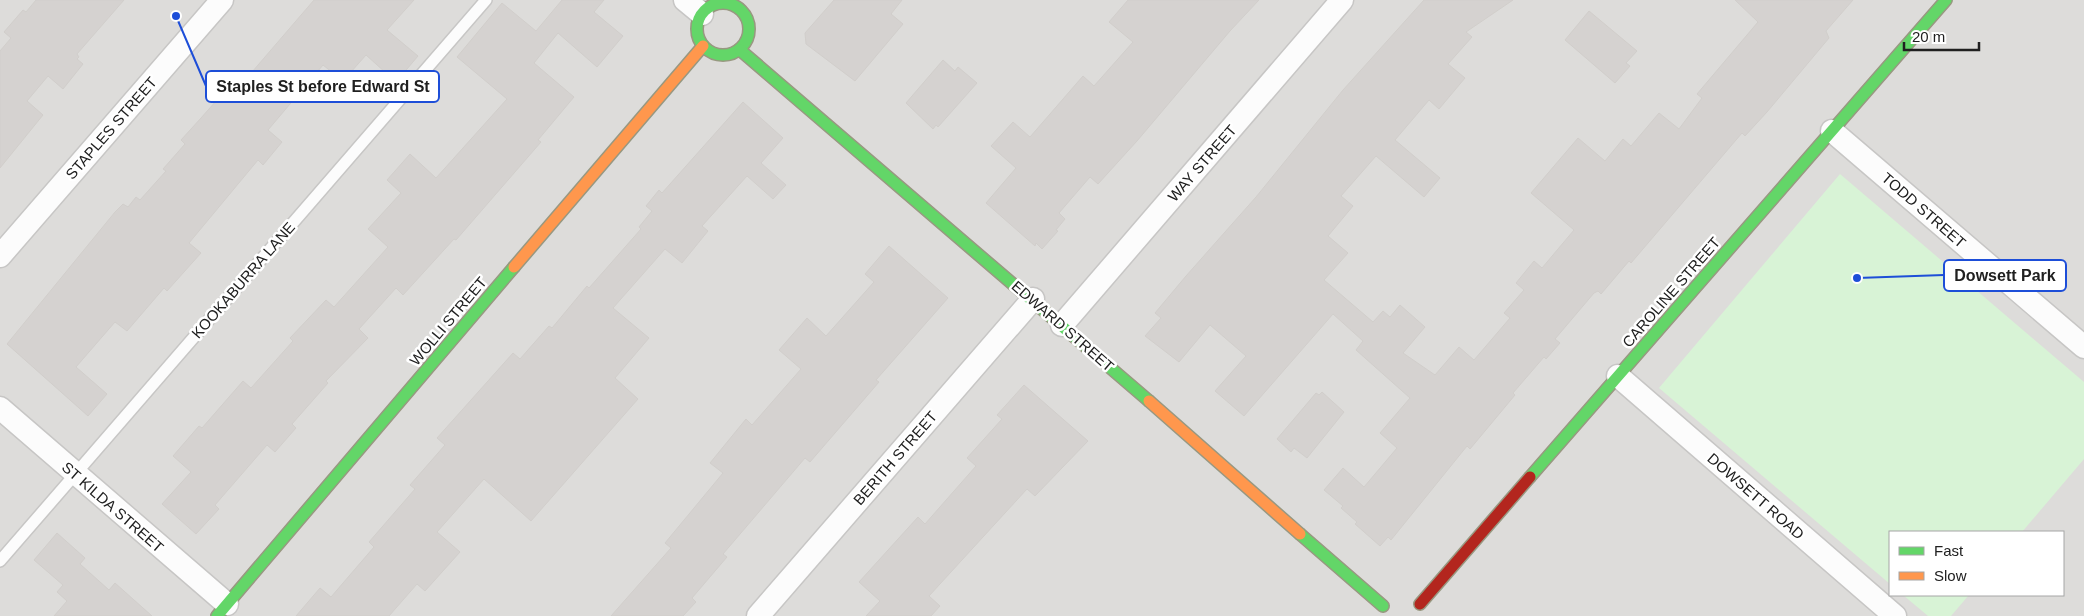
<svg xmlns="http://www.w3.org/2000/svg" width="2084" height="616" font-family="Helvetica,sans-serif">
	<style>
		.residential { fill: #dddcda; fill-rule: evenodd }
		.park { fill: #d8f3d6 }
		.building { fill: #d5d2d0; stroke: #d1cecb }
		.lines { fill: none; stroke-linecap: round; stroke-linejoin: round }
		.lane-casing { stroke: #c7c6c5; stroke-width: 14 }
		.street-casing { stroke: #c7c6c5; stroke-width: 25 }
		.fast-casing { stroke: #989881; stroke-width: 14 }
		.slow-casing { stroke: #989881; stroke-width: 14 }
		.jam-casing { stroke: #989881; stroke-width: 14 }
		.lane { stroke: #fcfcfc; stroke-width: 11 }
		.street { stroke: #fcfcfc; stroke-width: 22 }
		.fast { stroke: #63d668; stroke-width: 11 }
		.slow { stroke: #ff974d; stroke-width: 11 }
		.jam { stroke: #b3261e; stroke-width: 11 }
		.labels { text-anchor: middle; dominant-baseline: central; stroke-width: 5; stroke-linejoin: round; paint-order: stroke }
		.street-label { font-size: 15px; fill: #202020; stroke: #fff }
		.leader { fill: none; stroke: #1d4ed8; stroke-width: 2 }
		.callout-dot { fill: #1d4ed8; stroke: #fff; stroke-width: 2 }
		.callout { fill: #fff; stroke: #1d4ed8; stroke-width: 2 }
		.callout-label { font-size: 16px; text-anchor: middle; font-weight: bold; fill: #202020 }
	</style>
	<rect width="100%" height="100%" fill="#eeece9"/>
	<path class="residential" d="M 0,0 L 2084,0 L 2084,616 L 0,616 ZM 1890,532 L 2063,532 L 2063,595 L 1890,595 Z"/>
	<g class="park">
		<path d="M 1840,174 L 2084,382 L 2084,459 L 2022,532 L 1890,532 L 1890,584 L 1659,388 Z"/>
		<path d="M 1903,595 L 1969,595 L 1951,616 L 1928,616 Z"/>
	</g>
	<g class="building">
		<path d="M 36,0 L 124,0 L 77,54 L 79,57 L 77,59 L 83,64 L 63,89 L 48,76 L 27,101 L 43,115 L 0,168 L 0,51 L 11,38 L 4,32 L 23,10 L 26,12 Z"/>
		<path d="M 314,0 L 414,0 L 387,30 L 418,56 L 396,82 L 366,55 L 343,81 L 323,65 L 268,130 L 282,142 L 263,165 L 258,160 L 189,243 L 201,253 L 167,291 L 164,288 L 127,331 L 115,322 L 76,367 L 107,394 L 88,416 L 7,344 L 115,212 L 123,204 L 128,207 L 136,197 L 140,200 L 166,171 L 163,169 L 185,144 L 181,140 L 201,118 L 224,92 L 229,96 L 246,79 Z"/>
		<path d="M 562,0 L 604,0 L 594,12 L 623,36 L 597,67 L 558,33 L 534,63 L 574,97 L 538,140 L 541,142 L 456,240 L 454,239 L 403,295 L 396,288 L 359,329 L 368,338 L 326,381 L 328,383 L 292,424 L 296,428 L 275,452 L 267,445 L 215,505 L 219,509 L 196,534 L 162,504 L 191,472 L 173,456 L 199,426 L 202,428 L 243,381 L 251,388 L 293,341 L 290,338 L 326,300 L 334,307 L 388,247 L 368,229 L 401,193 L 387,180 L 410,154 L 436,178 L 507,99 L 457,57 L 502,3 L 536,31 Z"/>
		<path d="M 834,0 L 902,0 L 891,14 L 903,24 L 855,81 L 806,44 L 805,33 Z"/>
		<path d="M 1128,0 L 1259,0 L 1230,31 L 1137,141 L 1098,184 L 1090,177 L 1059,213 L 1065,219 L 1056,230 L 1058,231 L 1042,249 L 1036,243 L 1035,246 L 986,203 L 1016,168 L 991,146 L 1013,122 L 1030,137 L 1083,76 L 1094,86 L 1133,42 L 1109,22 Z"/>
		<path d="M 1424,0 L 1513,0 L 1466,32 L 1472,37 L 1448,64 L 1465,78 L 1439,109 L 1429,100 L 1395,140 L 1440,178 L 1424,197 L 1376,156 L 1341,196 L 1353,206 L 1328,236 L 1348,253 L 1324,280 L 1373,322 L 1383,311 L 1390,317 L 1400,305 L 1425,327 L 1403,353 L 1435,375 L 1459,347 L 1474,360 L 1510,318 L 1504,313 L 1524,290 L 1516,283 L 1534,261 L 1542,268 L 1574,230 L 1531,193 L 1578,138 L 1605,161 L 1623,139 L 1631,146 L 1659,113 L 1679,129 L 1702,98 L 1697,94 L 1758,22 L 1735,0 L 1853,0 L 1826,31 L 1829,38 L 1767,112 L 1745,136 L 1742,133 L 1631,263 L 1629,261 L 1601,294 L 1598,291 L 1594,293 L 1555,339 L 1560,343 L 1546,359 L 1544,357 L 1513,393 L 1515,395 L 1470,449 L 1467,446 L 1391,540 L 1388,537 L 1380,546 L 1355,524 L 1357,522 L 1341,508 L 1343,506 L 1324,490 L 1343,468 L 1364,487 L 1397,448 L 1380,433 L 1410,398 L 1356,350 L 1363,341 L 1333,314 L 1244,416 L 1215,391 L 1246,356 L 1210,325 L 1179,362 L 1145,336 L 1161,318 L 1155,313 L 1186,276 L 1256,197 L 1343,90 Z"/>
		<path d="M 1589,11 L 1637,51 L 1626,63 L 1630,66 L 1615,83 L 1565,40 Z"/>
		<path d="M 943,60 L 955,71 L 958,67 L 977,83 L 938,127 L 936,125 L 933,129 L 906,103 Z"/>
		<path d="M 743,102 L 783,138 L 761,163 L 786,185 L 773,199 L 747,176 L 702,226 L 708,231 L 682,263 L 665,249 L 613,308 L 649,338 L 615,378 L 638,399 L 531,521 L 484,479 L 437,532 L 460,552 L 425,591 L 417,584 L 389,616 L 296,616 L 320,588 L 331,597 L 374,547 L 369,542 L 415,489 L 410,485 L 445,445 L 437,438 L 513,353 L 520,359 L 549,326 L 552,328 L 587,286 L 589,288 L 641,229 L 639,227 L 652,211 L 646,206 L 659,190 L 662,193 Z"/>
		<path d="M 889,246 L 948,298 L 876,380 L 879,382 L 810,462 L 805,458 L 723,554 L 727,557 L 692,598 L 696,602 L 683,616 L 611,616 L 671,548 L 665,543 L 723,473 L 710,463 L 746,419 L 752,425 L 801,369 L 779,350 L 807,318 L 826,336 L 874,282 L 865,274 Z"/>
		<path d="M 1024,385 L 1088,441 L 1035,496 L 1027,489 L 929,596 L 940,606 L 931,616 L 866,616 L 880,601 L 859,582 L 918,517 L 925,524 L 976,466 L 967,458 L 1002,419 L 997,415 Z"/>
		<path d="M 1322,392 L 1344,412 L 1307,458 L 1294,448 L 1291,452 L 1277,439 L 1316,393 L 1319,395 Z"/>
		<path d="M 57,533 L 85,558 L 80,564 L 109,590 L 115,583 L 152,616 L 54,616 L 67,601 L 57,592 L 63,585 L 34,560 Z"/>
	</g>
	<g class="lines">
		<defs>
			<path id="lane" d="M 0,561 L 486,0"/>
			<g id="street">
				<path d="M 685,0 L 702,14"/>
				<path d="M 1832,131 L 2084,347"/>
				<path d="M 0,256 L 222,0"/>
				<path d="M 1062,325 L 1342,0"/>
				<path d="M 1618,376 L 1895,616"/>
				<path d="M 0,408 L 227,604"/>
				<path d="M 758,616 L 1033,299"/>
			</g>
			<g id="fast">
				<circle cx="723" cy="29" r="26"/>
				<path d="M 740,50 L 1149,401"/>
				<path d="M 1530,477 L 1946,0"/>
				<path d="M 1300,534 L 1383,606"/>
				<path d="M 217,616 L 514,267"/>
			</g>
			<g id="slow">
				<path d="M 514,267 L 703,46"/>
				<path d="M 1149,401 L 1300,534"/>
			</g>
			<path id="jam" d="M 1420,604 L 1530,477"/>
		</defs>
		<use href="#lane" class="lane-casing"/>
		<use href="#street" class="street-casing"/>
		<use href="#fast" class="fast-casing"/>
		<use href="#slow" class="slow-casing"/>
		<use href="#jam" class="jam-casing"/>
		<use href="#lane" class="lane"/>
		<use href="#street" class="street"/>
		<use href="#fast" class="fast"/>
		<use href="#slow" class="slow"/>
		<use href="#jam" class="jam"/>
	</g>
	<g class="labels">
		<g class="street-label">
			<text transform="translate(111 128) rotate(-49)">STAPLES STREET</text>
			<text transform="translate(1202 163) rotate(-49)">WAY STREET</text>
			<text transform="translate(1924 210) rotate(41)">TODD STREET</text>
			<text transform="translate(243 280) rotate(-49)">KOOKABURRA LANE</text>
			<text transform="translate(1671 292) rotate(-49)">CAROLINE STREET</text>
			<text transform="translate(448 321) rotate(-50)">WOLLI STREET</text>
			<text transform="translate(1063 326) rotate(41)">EDWARD STREET</text>
			<text transform="translate(895 458) rotate(-49)">BERITH STREET</text>
			<text transform="translate(1756 496) rotate(41)">DOWSETT ROAD</text>
			<text transform="translate(113 507) rotate(41)">ST KILDA STREET</text>
		</g>
	</g>
	<path class="leader" d="M176 16L206 86M1857 278L1944 275"/>
	<g class="callout-dot">
		<circle cx="176" cy="16" r="5"/>
		<circle cx="1857" cy="278" r="5"/>
	</g>
	<g class="callout">
		<rect x="206" y="71" width="233" height="31" rx="5"/>
		<rect x="1944" y="260" width="122" height="31" rx="5"/>
	</g>
	<g class="callout-label">
		<text x="323" y="92">Staples St before Edward St</text>
		<text x="2005" y="281">Dowsett Park</text>
	</g>
	<rect x="1889" y="531" width="175" height="65" fill="#ffffff" stroke="#a6a6a6"/>
	<rect x="1899" y="547" width="25" height="8" fill="#63d668" stroke="#a6a6a6"/>
	<text x="1934" y="556" font-size="15" fill="#202020">Fast</text>
	<rect x="1899" y="572" width="25" height="8" fill="#ff974d" stroke="#a6a6a6"/>
	<text x="1934" y="581" font-size="15" fill="#202020">Slow</text>
	<path d="M1904 42v8h75v-8" fill="none" stroke="#202020" stroke-width="2.5"/>
	<text x="1912" y="42" font-size="15" fill="#202020" stroke="#ffffff" stroke-width="4" paint-order="stroke">20 m</text>
</svg>
